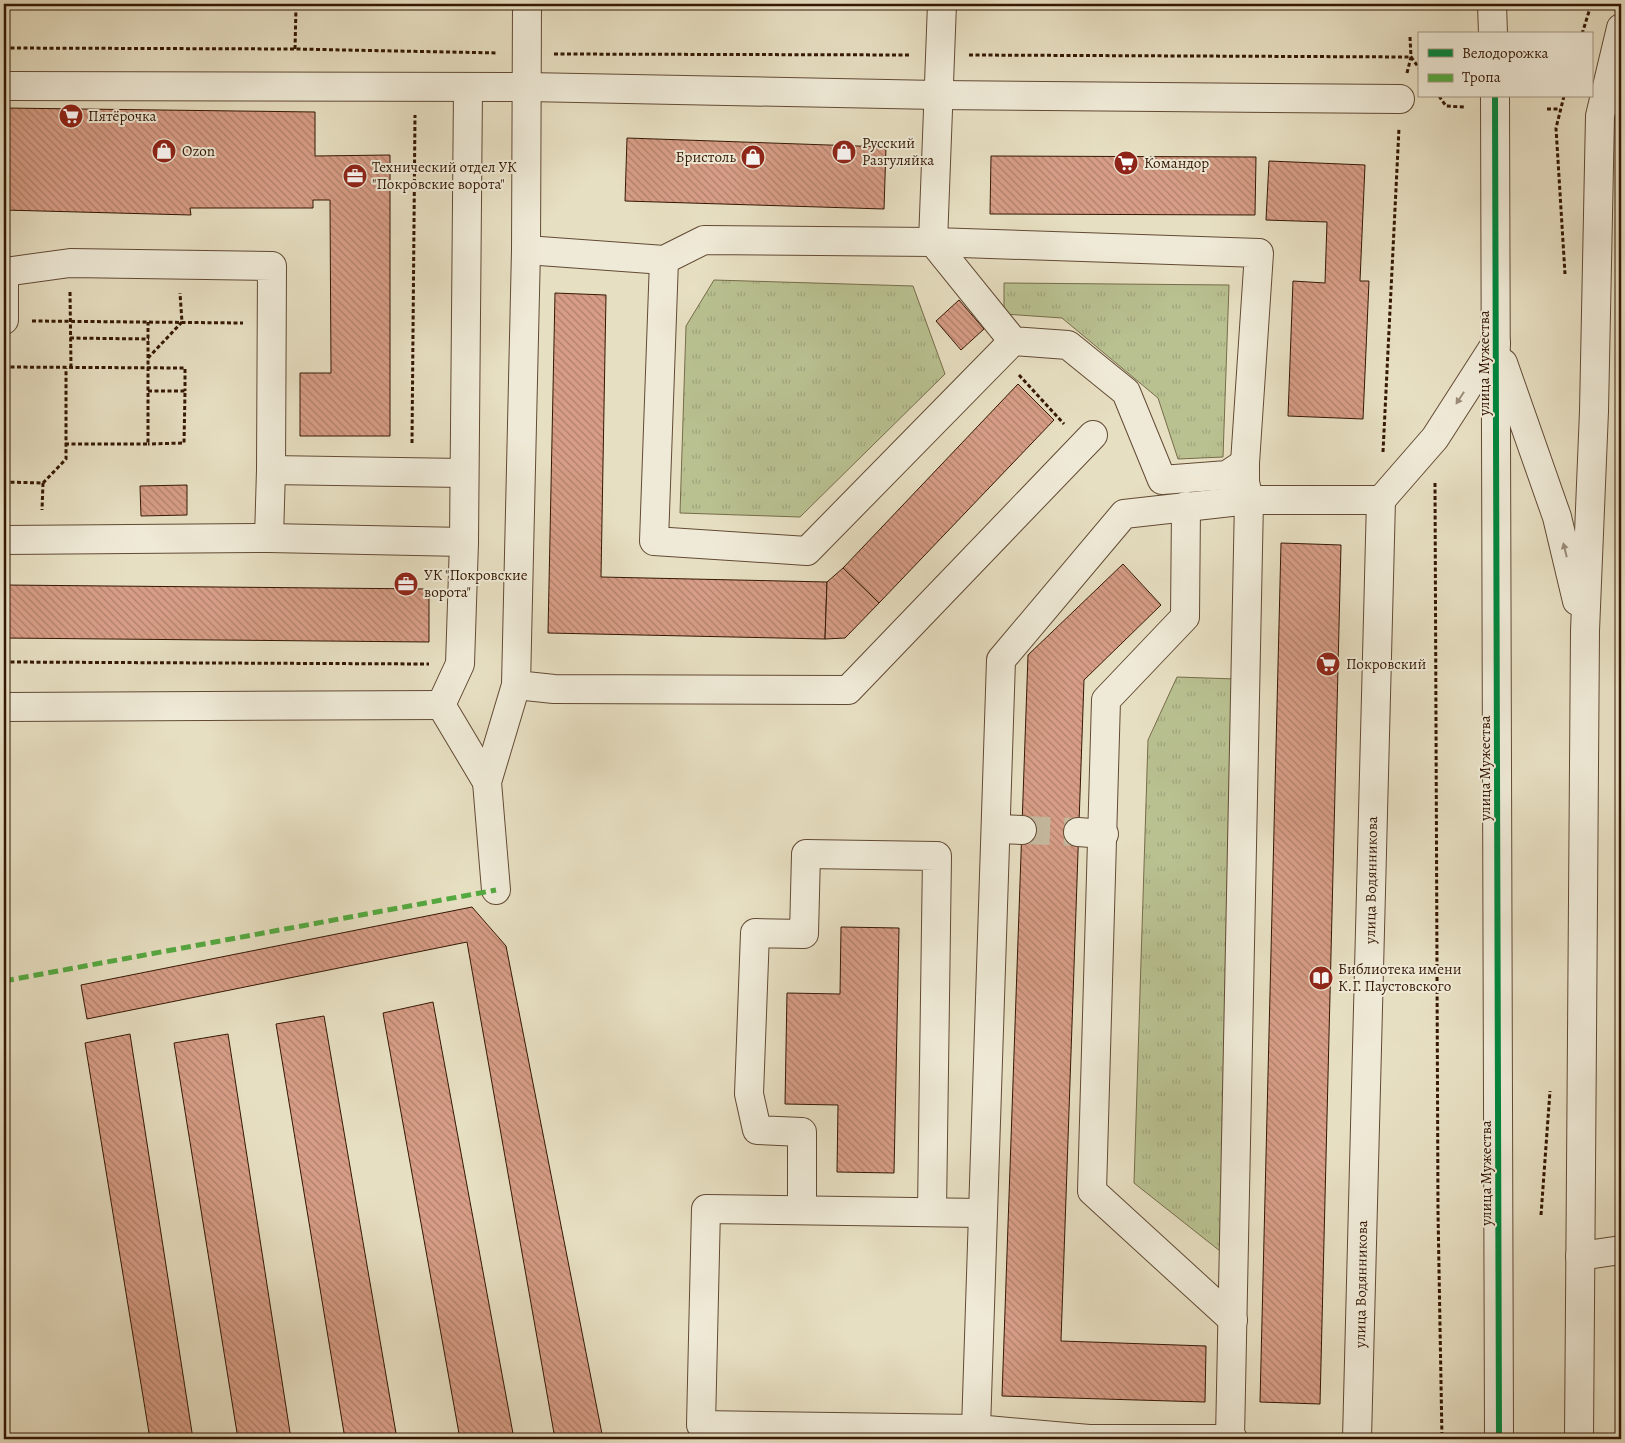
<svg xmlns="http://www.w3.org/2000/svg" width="1625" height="1443" font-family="Alegreya,serif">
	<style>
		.park { fill: url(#park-tufts); stroke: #776c4a }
		.building { fill: url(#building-back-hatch); stroke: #351804 }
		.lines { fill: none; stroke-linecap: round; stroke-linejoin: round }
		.minor-tunnel { stroke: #c3b79c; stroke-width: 28; stroke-dasharray: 28 14; stroke-linecap: butt }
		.minor-casing { stroke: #624a34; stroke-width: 30 }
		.path { stroke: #351804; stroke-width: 3; stroke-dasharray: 4 2.5; stroke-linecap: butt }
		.minor { stroke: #efead7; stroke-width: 28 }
		.quiet { stroke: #54a940; stroke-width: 5; stroke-dasharray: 10 5; stroke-linecap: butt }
		.cycleway-casing { stroke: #efead7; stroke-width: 9 }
		.cycleway { stroke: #00873e; stroke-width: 6 }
		.oneway { fill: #9b8c78 }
		.labels { text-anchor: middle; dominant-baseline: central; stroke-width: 4; stroke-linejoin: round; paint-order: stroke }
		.poi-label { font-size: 15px; fill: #351804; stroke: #efead7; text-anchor: start }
		.street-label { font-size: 15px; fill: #351804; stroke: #efead7 }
	</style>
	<defs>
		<pattern id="park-tufts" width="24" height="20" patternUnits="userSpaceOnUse" patternTransform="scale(1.25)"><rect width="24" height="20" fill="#b9c191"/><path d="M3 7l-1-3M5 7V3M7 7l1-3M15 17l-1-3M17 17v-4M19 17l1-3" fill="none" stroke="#a0a57b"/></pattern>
		<pattern id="building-back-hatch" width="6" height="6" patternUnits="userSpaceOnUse" patternTransform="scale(1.25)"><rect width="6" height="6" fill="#d79d86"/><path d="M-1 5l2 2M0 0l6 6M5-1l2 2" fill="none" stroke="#af7f6b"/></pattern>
	</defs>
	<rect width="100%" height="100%" fill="#e7dfc2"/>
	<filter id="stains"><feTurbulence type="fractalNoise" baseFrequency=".004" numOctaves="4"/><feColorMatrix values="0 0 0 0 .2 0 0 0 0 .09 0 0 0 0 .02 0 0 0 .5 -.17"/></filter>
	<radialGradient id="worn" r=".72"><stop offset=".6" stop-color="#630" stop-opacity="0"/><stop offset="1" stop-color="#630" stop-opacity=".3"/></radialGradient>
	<g class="park">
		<path d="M 714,280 L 913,286 L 945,374 L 800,517 L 680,513 L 686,326 Z"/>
		<path d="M 1004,283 L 1229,285 L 1223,457 L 1178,459 L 1158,398 L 1062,318 L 1004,314 Z"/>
		<path d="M 1177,677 L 1236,679 L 1220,1251 L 1134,1183 L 1148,740 Z"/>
	</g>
	<g class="building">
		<path d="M 4,108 L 315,112 L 315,156 L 390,155 L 390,436 L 300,436 L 300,373 L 331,373 L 330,200 L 313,200 L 313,208 L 190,208 L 191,215 L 4,210 Z"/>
		<path d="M 627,138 L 886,147 L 884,209 L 625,201 Z"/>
		<path d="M 991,156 L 1256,157 L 1255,215 L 990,214 Z"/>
		<path d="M 1269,161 L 1365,165 L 1360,281 L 1369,281 L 1363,419 L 1288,416 L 1293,281 L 1325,283 L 1327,222 L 1266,220 Z"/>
		<path d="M 555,293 L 606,295 L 601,577 L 827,582 L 825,639 L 548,633 Z"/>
		<path d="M 959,300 L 984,329 L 961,350 L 936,321 Z"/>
		<path d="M 1018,384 L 1054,420 L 879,603 L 843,568 Z"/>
		<path d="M 187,485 L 187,515 L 141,516 L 140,486 Z"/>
		<path d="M 1281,543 L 1341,545 L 1320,1404 L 1260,1402 Z"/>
		<path d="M 1123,564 L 1161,605 L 1084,680 L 1061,1341 L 1206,1346 L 1205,1402 L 1002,1396 L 1028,655 Z"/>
		<path d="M 843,568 L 879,603 L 845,638 L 825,639 L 827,582 Z"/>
		<path d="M 4,585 L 429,589 L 429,642 L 4,638 Z"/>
		<path d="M 472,907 L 506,946 L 603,1439 L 555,1439 L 467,942 L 87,1019 L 81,985 Z"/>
		<path d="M 841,927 L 899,928 L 894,1173 L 837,1172 L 838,1105 L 785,1104 L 787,993 L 840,994 Z"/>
		<path d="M 433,1002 L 514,1439 L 460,1439 L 383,1013 Z"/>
		<path d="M 324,1016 L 397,1439 L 345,1439 L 276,1024 Z"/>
		<path d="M 130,1034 L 193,1439 L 150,1439 L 85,1043 Z"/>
		<path d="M 228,1034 L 291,1439 L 238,1439 L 174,1043 Z"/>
	</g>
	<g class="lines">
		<path class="minor-tunnel" d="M 1022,830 L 1078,832"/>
		<defs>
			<g id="minor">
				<path d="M 527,4 L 526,250 L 516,685 L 554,689 L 848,690 L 1093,435"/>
				<path d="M 942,4 L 933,242 L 1013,341 L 1068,345 L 1126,392 L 1162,480 L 1227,475 L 1245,463"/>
				<path d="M 1492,4 L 1493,34"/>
				<path d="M 4,86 L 527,87 L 937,95 L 1400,99"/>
				<path d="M 1495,96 L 1499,1439"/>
				<path d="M 526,250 L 664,260 L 704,240 L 933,242 L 1259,253 L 1245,463 L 1245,482 L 1249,500 L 1230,1438"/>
				<path d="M 664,260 L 654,541 L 807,551 L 1013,341"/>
				<path d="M 4,272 L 4,320"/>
				<path d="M 5,272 L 70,263 L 272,266 L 271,470"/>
				<path d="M 1503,363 L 1557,517 L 1577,601"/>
				<path d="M 1186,506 L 1185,617 L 1106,700 L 1092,1191 L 1233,1320"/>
				<path d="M 269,538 L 271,470 L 463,473"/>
				<path d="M 4,540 L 269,538 L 464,542"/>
				<path d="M 441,705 L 460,664 L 464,542 L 468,88"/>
				<path d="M 441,705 L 487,782"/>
				<path d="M 4,707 L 441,705"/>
				<path d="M 996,829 L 1022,830"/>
				<path d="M 1078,832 L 1104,834"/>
				<path d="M 496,890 L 487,782 L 516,685"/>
				<path d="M 802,1210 L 802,1132 L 757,1130 L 749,1094 L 755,933 L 804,934 L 806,854 L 937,856 L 932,1211"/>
				<path d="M 981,1213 L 706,1209 L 701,1425 L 976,1429 L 1089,1439 L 1233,1439"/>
				<path d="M 1580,1256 L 1621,1250"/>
				<path d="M 976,1429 L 1001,660 L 1124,514 L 1249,500 L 1381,500 L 1435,438 L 1496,343"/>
				<path d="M 1357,1439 L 1381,500"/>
				<path d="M 1579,1439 L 1585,631 L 1594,411 L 1600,116 L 1621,28"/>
			</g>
		</defs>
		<use href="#minor" class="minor-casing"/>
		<g class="path">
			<path d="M 1582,34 L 1591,5"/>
			<path d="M 4,48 L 295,49 L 498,53"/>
			<path d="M 295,49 L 296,7"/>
			<path d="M 554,54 L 911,55"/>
			<path d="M 969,55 L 1411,57 L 1419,68"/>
			<path d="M 1407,73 L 1411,57 L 1410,37"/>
			<path d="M 1439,96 L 1446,106 L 1464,107"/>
			<path d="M 1564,96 L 1556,128 L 1565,274"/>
			<path d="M 1547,109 L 1560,109"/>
			<path d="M 70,292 L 71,368"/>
			<path d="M 32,321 L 243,323"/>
			<path d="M 70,338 L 149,339"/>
			<path d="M 148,358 L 182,322 L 180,293"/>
			<path d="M 4,367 L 185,368 L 185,391"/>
			<path d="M 1019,375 L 1064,424"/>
			<path d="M 148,391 L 185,391 L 184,443 L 148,444"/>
			<path d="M 412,443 L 415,115"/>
			<path d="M 65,444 L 148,444 L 148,322"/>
			<path d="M 1383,452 L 1399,128"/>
			<path d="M 4,482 L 43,483 L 42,510"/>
			<path d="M 43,483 L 66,459 L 66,368"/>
			<path d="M 1435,483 L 1438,1212 L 1442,1439"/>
			<path d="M 4,662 L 429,664"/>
			<path d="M 1541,1215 L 1550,1091"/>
		</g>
		<use href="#minor" class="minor"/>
		<path class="quiet" d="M 4,981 L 496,890"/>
		<defs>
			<path id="cycleway" d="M 1495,96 L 1499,1439"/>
		</defs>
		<use href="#cycleway" class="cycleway-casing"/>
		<use href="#cycleway" class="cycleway"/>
	</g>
	<defs><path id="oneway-solid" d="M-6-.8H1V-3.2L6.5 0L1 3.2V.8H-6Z" transform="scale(1.25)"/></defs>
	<g class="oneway">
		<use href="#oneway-solid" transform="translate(1460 398) rotate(123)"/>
		<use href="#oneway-solid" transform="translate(1565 550) rotate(-104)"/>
	</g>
	<defs>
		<symbol id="supermarket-disc" viewBox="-11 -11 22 22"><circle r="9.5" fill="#8f2418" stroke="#efead7"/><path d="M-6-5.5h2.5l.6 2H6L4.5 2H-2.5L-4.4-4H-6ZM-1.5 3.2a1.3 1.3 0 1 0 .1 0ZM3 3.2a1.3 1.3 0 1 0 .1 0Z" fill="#fff"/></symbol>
		<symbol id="shop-disc" viewBox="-11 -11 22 22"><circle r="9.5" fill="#8f2418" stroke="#efead7"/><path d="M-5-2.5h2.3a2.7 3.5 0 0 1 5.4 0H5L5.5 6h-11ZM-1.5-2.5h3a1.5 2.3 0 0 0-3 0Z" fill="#fff"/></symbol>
		<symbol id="office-disc" viewBox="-11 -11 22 22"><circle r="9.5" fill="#8f2418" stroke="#efead7"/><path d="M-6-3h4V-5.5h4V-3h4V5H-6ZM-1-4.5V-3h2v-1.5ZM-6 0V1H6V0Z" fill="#fff"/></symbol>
		<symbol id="library-disc" viewBox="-11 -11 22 22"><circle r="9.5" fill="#8f2418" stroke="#efead7"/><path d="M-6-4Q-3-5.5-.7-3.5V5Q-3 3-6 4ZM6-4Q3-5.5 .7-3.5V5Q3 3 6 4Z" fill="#fff"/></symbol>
	</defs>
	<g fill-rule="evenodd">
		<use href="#supermarket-disc" x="57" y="102" width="28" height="28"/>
		<use href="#shop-disc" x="150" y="137" width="28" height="28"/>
		<use href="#shop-disc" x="830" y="138" width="28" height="28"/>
		<use href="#shop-disc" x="739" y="143" width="28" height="28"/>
		<use href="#supermarket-disc" x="1112" y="149" width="28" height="28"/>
		<use href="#office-disc" x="341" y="162" width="28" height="28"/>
		<use href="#office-disc" x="392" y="570" width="28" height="28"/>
		<use href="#supermarket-disc" x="1314" y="650" width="28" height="28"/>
		<use href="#library-disc" x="1307" y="964" width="28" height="28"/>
	</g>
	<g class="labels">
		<g class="poi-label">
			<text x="88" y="116">Пятёрочка</text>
			<text x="862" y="143">Русский<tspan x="862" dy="17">Разгуляйка</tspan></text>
			<text x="182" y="151">Ozon</text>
			<text x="736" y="157" text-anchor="end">Бристоль</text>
			<text x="1144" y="163">Командор</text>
			<text x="372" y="167">Технический отдел УК<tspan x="372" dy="17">"Покровские ворота"</tspan></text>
			<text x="424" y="575">УК "Покровские<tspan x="424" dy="17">ворота"</tspan></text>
			<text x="1346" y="664">Покровский</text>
			<text x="1338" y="969">Библиотека имени<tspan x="1338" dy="17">К.Г. Паустовского</tspan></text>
		</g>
		<g class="street-label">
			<text transform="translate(1484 363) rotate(-90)">улица Мужества</text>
			<text transform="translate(1485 768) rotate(-90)">улица Мужества</text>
			<text transform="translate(1371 880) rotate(-89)">улица Водянникова</text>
			<text transform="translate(1486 1173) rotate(-90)">улица Мужества</text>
			<text transform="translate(1361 1284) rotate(-89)">улица Водянникова</text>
		</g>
	</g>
	<rect width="1625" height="1443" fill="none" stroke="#e7dfc2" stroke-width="20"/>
	<rect x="5" y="5" width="1615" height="1433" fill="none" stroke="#351804" stroke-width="2.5"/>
	<rect x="10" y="10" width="1605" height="1423" fill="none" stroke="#351804"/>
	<rect x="1418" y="32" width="175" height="65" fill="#efead7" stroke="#a59683"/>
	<rect x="1428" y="49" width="25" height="8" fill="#00873e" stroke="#a59683"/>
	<text x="1462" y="58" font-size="15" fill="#351804">Велодорожка</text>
	<rect x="1428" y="74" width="25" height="8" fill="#54a940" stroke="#a59683"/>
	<text x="1462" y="82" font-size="15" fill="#351804">Тропа</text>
	<rect width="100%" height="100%" filter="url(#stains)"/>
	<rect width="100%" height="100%" fill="url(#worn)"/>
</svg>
